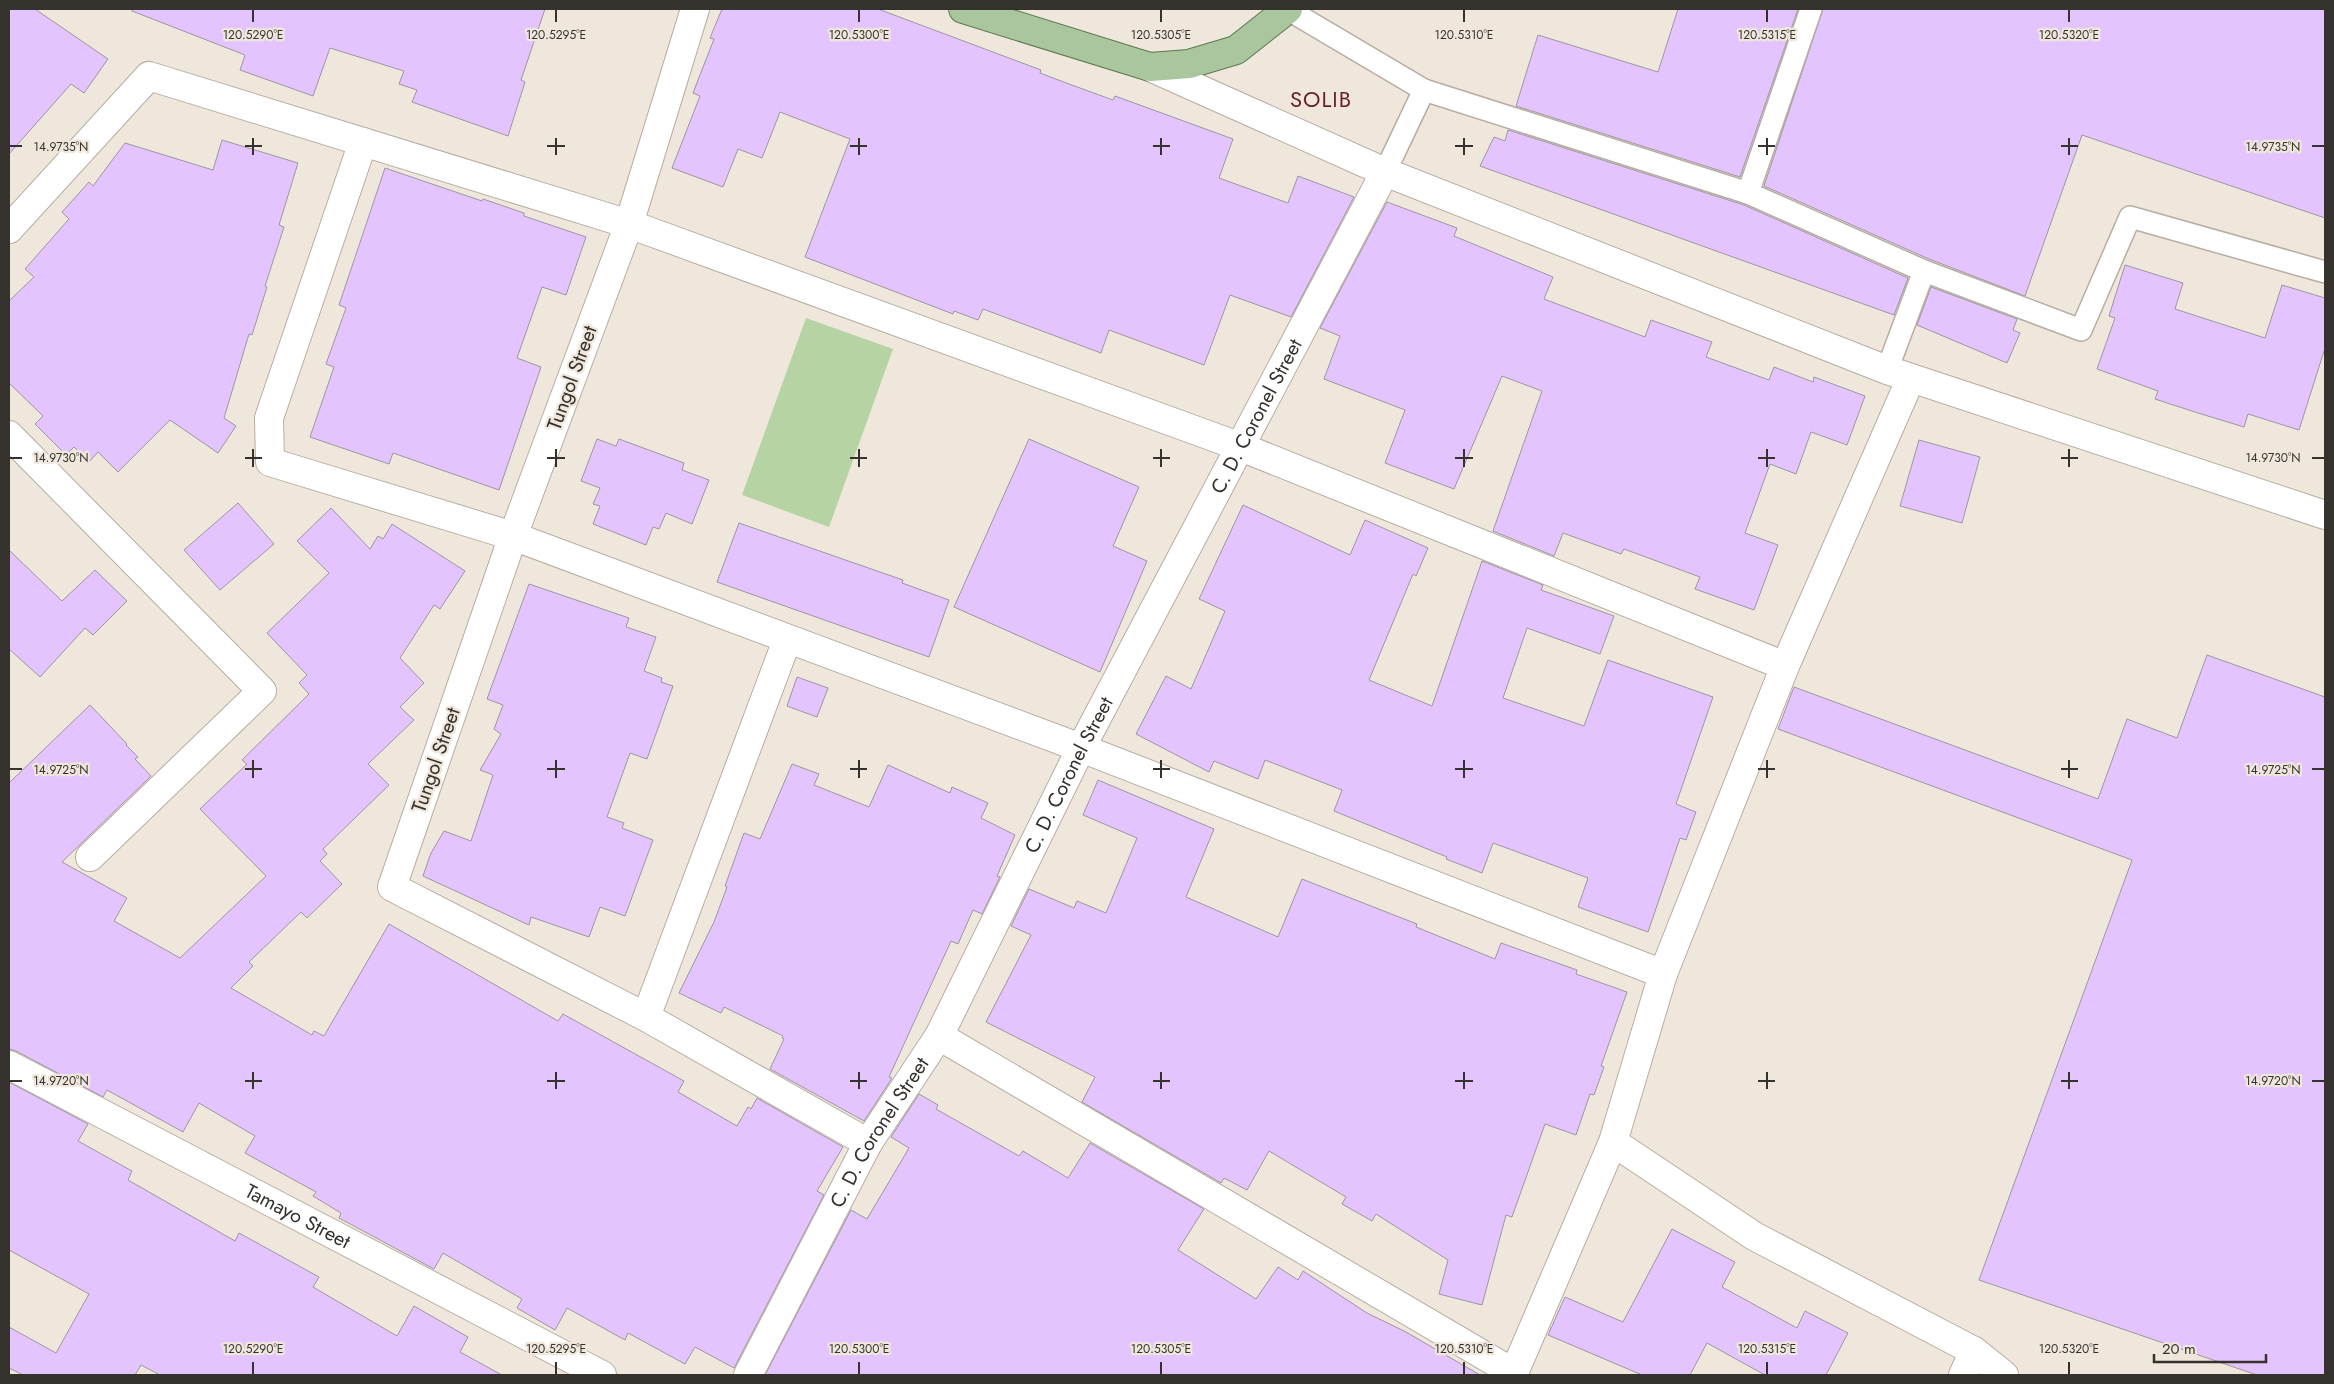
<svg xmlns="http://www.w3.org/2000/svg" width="2334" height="1384" font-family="Jost,sans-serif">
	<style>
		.green { fill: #b6d3a4 }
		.building { fill: #e3c4fe; stroke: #9c96a1 }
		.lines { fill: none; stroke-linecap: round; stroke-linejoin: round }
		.lane-casing { stroke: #b7ada3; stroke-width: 24 }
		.street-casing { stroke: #b7ada3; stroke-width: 30 }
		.secondary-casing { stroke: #b7ada3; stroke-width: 30 }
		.primary-casing { stroke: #5b794d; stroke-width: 30 }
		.lane { stroke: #fff; stroke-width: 21 }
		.street { stroke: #fff; stroke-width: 28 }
		.secondary { stroke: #fff; stroke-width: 28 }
		.primary { stroke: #a9c69e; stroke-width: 28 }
		.ticks { fill: none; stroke: #35312d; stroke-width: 2 }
		.labels { text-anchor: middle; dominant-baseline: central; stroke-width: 4.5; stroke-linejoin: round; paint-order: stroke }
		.street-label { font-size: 20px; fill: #35312d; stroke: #f0e7dc }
		.quarter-label { font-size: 22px; letter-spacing: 1px; fill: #651f2c; stroke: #f0e7dc }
		.ticks-label { font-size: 12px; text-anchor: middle; fill: #35312d; stroke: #f0e7dc; stroke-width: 4.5; stroke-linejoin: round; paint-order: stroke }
	</style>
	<rect width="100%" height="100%" fill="#f0e7dc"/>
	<path class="green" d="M 806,318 L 893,349 L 829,527 L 742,495 Z"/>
	<g class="building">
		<path d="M 9,9 L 35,9 L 108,59 L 84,93 L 71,84 L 9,154 Z"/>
		<path d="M 132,9 L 545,9 L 521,80 L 525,82 L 508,136 L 412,102 L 417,90 L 399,84 L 404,71 L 330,48 L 313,96 L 240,70 L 245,55 L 132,11 Z"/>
		<path d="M 722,9 L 878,9 L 1041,70 L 1040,73 L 1069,84 L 1113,100 L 1115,96 L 1233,139 L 1219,178 L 1288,203 L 1298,176 L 1354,197 L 1291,317 L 1230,295 L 1204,365 L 1109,330 L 1101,353 L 983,309 L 978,320 L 954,311 L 953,314 L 805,257 L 850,139 L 780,112 L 762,158 L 738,149 L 723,187 L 672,168 L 700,96 L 693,93 L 714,39 L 710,38 Z"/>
		<path d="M 1678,9 L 1798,9 L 1740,177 L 1516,106 L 1538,35 L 1658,72 Z"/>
		<path d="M 1823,9 L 2325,9 L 2325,218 L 2082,135 L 2025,296 L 1929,259 L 1764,186 Z"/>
		<path d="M 1508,130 L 1744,205 L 1908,278 L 1894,315 L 1480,166 L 1494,137 L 1505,141 Z"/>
		<path d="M 222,140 L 298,163 L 279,225 L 284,227 L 265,286 L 267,287 L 252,335 L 249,334 L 224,418 L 236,426 L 218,453 L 170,420 L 118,472 L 98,452 L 89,462 L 74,447 L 66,455 L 35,424 L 43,416 L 9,383 L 9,301 L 34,277 L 25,269 L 69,219 L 62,212 L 89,182 L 93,186 L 125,143 L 213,170 Z"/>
		<path d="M 385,168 L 482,201 L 483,199 L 524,213 L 524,216 L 586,237 L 566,295 L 542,287 L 517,358 L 541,367 L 499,490 L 393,453 L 389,464 L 310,437 L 334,367 L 326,364 L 346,308 L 339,305 Z"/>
		<path d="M 1387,202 L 1457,228 L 1454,236 L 1553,277 L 1544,299 L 1645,337 L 1651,320 L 1712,342 L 1706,357 L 1769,380 L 1774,367 L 1813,382 L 1814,377 L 1865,396 L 1847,445 L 1811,432 L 1796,474 L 1770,464 L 1745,533 L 1778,545 L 1754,610 L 1695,589 L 1700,577 L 1624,549 L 1621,554 L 1563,533 L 1554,556 L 1493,531 L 1542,391 L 1502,376 L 1454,489 L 1385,463 L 1405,410 L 1324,379 L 1340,336 L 1320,328 Z"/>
		<path d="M 2125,265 L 2183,283 L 2175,309 L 2265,338 L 2282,285 L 2325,298 L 2325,348 L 2299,430 L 2248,414 L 2244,427 L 2198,413 L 2155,399 L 2158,391 L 2097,369 L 2115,318 L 2109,316 Z"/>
		<path d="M 1931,287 L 2017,319 L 2013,330 L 2020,333 L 2007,363 L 1917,325 Z"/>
		<path d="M 597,439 L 616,446 L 619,439 L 684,463 L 682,470 L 709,480 L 692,524 L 666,513 L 659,529 L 653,527 L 646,545 L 593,524 L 600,506 L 593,504 L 600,488 L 581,481 Z"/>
		<path d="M 1029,439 L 1139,487 L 1113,546 L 1147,561 L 1100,672 L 954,607 Z"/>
		<path d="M 1919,440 L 1980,457 L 1962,523 L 1900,506 Z"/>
		<path d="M 238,503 L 274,544 L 220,590 L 184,550 Z"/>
		<path d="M 1243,505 L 1350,555 L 1365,520 L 1428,548 L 1416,576 L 1413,574 L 1369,680 L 1432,706 L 1482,561 L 1543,585 L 1541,590 L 1614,616 L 1600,654 L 1527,628 L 1503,698 L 1584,726 L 1608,660 L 1713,697 L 1676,804 L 1696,812 L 1686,840 L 1680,838 L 1648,932 L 1578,907 L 1588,878 L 1493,843 L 1482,873 L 1446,859 L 1447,857 L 1334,811 L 1342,790 L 1265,760 L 1258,779 L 1214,761 L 1209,772 L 1136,734 L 1166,676 L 1191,689 L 1225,611 L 1199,599 Z"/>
		<path d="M 331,508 L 370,549 L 378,536 L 383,539 L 392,524 L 465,571 L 440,609 L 434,605 L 400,658 L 424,683 L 400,707 L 414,720 L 368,764 L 389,785 L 323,849 L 327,854 L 320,861 L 342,884 L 307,918 L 301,912 L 249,962 L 253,966 L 231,988 L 312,1035 L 314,1031 L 324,1036 L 389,924 L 558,1021 L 563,1014 L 684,1081 L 678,1092 L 737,1126 L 748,1107 L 751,1109 L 757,1098 L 843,1147 L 817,1191 L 824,1195 L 734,1368 L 695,1347 L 685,1364 L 628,1333 L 625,1340 L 567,1308 L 555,1330 L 517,1308 L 522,1299 L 443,1253 L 434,1269 L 339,1218 L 341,1213 L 313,1196 L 316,1192 L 245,1153 L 255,1136 L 199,1103 L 183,1132 L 107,1090 L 103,1097 L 16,1051 L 9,1049 L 9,783 L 90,705 L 127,744 L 126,745 L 138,757 L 135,759 L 151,776 L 62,862 L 127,898 L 114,921 L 180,958 L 266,876 L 200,809 L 247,764 L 242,760 L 309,694 L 299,683 L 307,675 L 267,633 L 329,573 L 297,541 Z"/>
		<path d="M 739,523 L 903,580 L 902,583 L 949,600 L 929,657 L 717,582 Z"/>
		<path d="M 9,550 L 62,601 L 95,570 L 127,601 L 93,635 L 85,628 L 40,677 L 9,649 Z"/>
		<path d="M 529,584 L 629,618 L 626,627 L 656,637 L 644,671 L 662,678 L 661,682 L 673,686 L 647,759 L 630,753 L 607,817 L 624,823 L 622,828 L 653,840 L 625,916 L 600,907 L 589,937 L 531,917 L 529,925 L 423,876 L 431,853 L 444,831 L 471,841 L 493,775 L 480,770 L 501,734 L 494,729 L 503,705 L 487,699 Z"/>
		<path d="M 2207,655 L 2325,697 L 2325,1375 L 2257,1375 L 1979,1280 L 2132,860 L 1778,729 L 1794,687 L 2098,799 L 2127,719 L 2177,738 Z"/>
		<path d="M 797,677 L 828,688 L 817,717 L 787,706 Z"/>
		<path d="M 792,764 L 819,774 L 814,785 L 869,807 L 888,765 L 950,793 L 952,787 L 988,803 L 981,818 L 1015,835 L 997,876 L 1000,877 L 982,914 L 973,910 L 958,944 L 951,941 L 889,1077 L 892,1078 L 864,1121 L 770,1069 L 784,1039 L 782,1038 L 783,1036 L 724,1007 L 721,1013 L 679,993 L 714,922 L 727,887 L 725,886 L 744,833 L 760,839 Z"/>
		<path d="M 1098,780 L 1214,829 L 1186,897 L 1278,937 L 1302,879 L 1417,924 L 1416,927 L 1495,959 L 1501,943 L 1577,970 L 1576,974 L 1627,992 L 1601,1066 L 1604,1067 L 1594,1095 L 1590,1094 L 1576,1135 L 1545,1124 L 1512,1217 L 1506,1215 L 1482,1305 L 1439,1294 L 1448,1260 L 1376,1214 L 1372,1221 L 1342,1204 L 1346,1197 L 1269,1151 L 1247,1190 L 1224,1178 L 1221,1183 L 1082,1102 L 1095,1077 L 986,1022 L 1031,935 L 1011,926 L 1029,889 L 1074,908 L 1077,901 L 1106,913 L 1137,838 L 1083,815 Z"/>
		<path d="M 9,1082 L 88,1124 L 78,1141 L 132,1171 L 128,1180 L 235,1241 L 239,1233 L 319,1277 L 313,1287 L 397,1336 L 414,1306 L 468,1337 L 460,1352 L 502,1375 L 160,1375 L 141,1365 L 135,1375 L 23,1375 L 9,1368 L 9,1327 L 56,1353 L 89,1294 L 9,1250 Z"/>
		<path d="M 919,1094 L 938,1105 L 936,1109 L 1019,1156 L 1023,1151 L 1068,1178 L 1090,1143 L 1204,1209 L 1178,1250 L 1256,1299 L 1278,1267 L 1298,1280 L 1303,1271 L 1367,1313 L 1406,1332 L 1480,1375 L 765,1375 L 851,1210 L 867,1219 L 909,1148 L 891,1137 Z"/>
		<path d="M 1672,1229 L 1735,1262 L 1722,1287 L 1797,1328 L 1805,1311 L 1848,1333 L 1826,1375 L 1765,1375 L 1707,1343 L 1690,1375 L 1642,1375 L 1548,1335 L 1565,1297 L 1623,1322 Z"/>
	</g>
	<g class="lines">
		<defs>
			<g id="lane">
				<path d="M 1287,9 L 1424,90 L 1385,172"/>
				<path d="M 1424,90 L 1748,193 L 1924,271 L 2081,330 L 2130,217 L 2325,272"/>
				<path d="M 1748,193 L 1811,9"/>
				<path d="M 1887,370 L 1924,271"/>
			</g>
			<g id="street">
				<path d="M 695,9 L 629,224 L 513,536 L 392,887 L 646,1017 L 868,1143"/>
				<path d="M 363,142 L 269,418 L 270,462 L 513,536 L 1081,748 L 1663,974"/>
				<path d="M 9,229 L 149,76 L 629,224 L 1241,447 L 1785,666"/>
				<path d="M 9,435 L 262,691 L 90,857"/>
				<path d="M 646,1017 L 787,640"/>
				<path d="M 939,1036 L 1514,1373 L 1613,1142 L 1663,974 L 1785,666 L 1911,378"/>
				<path id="s1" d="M 9,1065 L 602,1375"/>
				<path d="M 1613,1142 L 1754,1236 L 1974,1351 L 2004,1375"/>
				<path id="s2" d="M 748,1375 L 868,1143 L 939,1036 L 1081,748 L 1385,172"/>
				<path d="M 1963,1375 L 1974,1351"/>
			</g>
			<path id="secondary" d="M 1150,67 L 1385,172 L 1887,370 L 2325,515"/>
			<path id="primary" d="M 963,9 L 1150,67 L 1189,64 L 1236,50 L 1288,9"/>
		</defs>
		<use href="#lane" class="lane-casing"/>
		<use href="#street" class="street-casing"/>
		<use href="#secondary" class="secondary-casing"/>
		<use href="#primary" class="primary-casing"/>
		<use href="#lane" class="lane"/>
		<use href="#street" class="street"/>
		<use href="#secondary" class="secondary"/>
		<use href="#primary" class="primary"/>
	</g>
	<path class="ticks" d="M 253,10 L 253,22M 556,10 L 556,22M 859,10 L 859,22M 1161,10 L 1161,22M 1464,10 L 1464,22M 1767,10 L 1767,22M 2069,10 L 2069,22M 253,138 L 253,155M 556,138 L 556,155M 859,138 L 859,155M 1161,138 L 1161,155M 1464,138 L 1464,155M 1767,138 L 1767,155M 2069,138 L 2069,155M 10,146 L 22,146M 245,146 L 262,146M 547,146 L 565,146M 850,146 L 867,146M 1153,146 L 1170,146M 1455,146 L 1473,146M 1758,146 L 1775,146M 2061,146 L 2078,146M 2312,146 L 2324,146M 253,449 L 253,467M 556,449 L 556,467M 859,449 L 859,467M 1161,449 L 1161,467M 1464,449 L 1464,467M 1767,449 L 1767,467M 2069,449 L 2069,467M 10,458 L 22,458M 245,458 L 262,458M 547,458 L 565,458M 850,458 L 867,458M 1153,458 L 1170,458M 1455,458 L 1473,458M 1758,458 L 1775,458M 2061,458 L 2078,458M 2312,458 L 2324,458M 253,760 L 253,778M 556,760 L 556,778M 859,760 L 859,778M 1161,760 L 1161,778M 1464,760 L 1464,778M 1767,760 L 1767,778M 2069,760 L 2069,778M 10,769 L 22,769M 245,769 L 262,769M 547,769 L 565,769M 850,769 L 867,769M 1153,769 L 1170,769M 1455,769 L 1473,769M 1758,769 L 1775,769M 2061,769 L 2078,769M 2312,769 L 2324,769M 253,1072 L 253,1089M 556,1072 L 556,1089M 859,1072 L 859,1089M 1161,1072 L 1161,1089M 1464,1072 L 1464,1089M 1767,1072 L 1767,1089M 2069,1072 L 2069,1089M 10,1081 L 22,1081M 245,1081 L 262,1081M 547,1081 L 565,1081M 850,1081 L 867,1081M 1153,1081 L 1170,1081M 1455,1081 L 1473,1081M 1758,1081 L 1775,1081M 2061,1081 L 2078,1081M 2312,1081 L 2324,1081M 253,1362 L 253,1374M 556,1362 L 556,1374M 859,1362 L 859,1374M 1161,1362 L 1161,1374M 1464,1362 L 1464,1374M 1767,1362 L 1767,1374M 2069,1362 L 2069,1374"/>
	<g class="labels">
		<g class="street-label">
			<text transform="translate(572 378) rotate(-70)">Tungol Street</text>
			<text stroke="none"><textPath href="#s2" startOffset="1086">C. D. Coronel Street</textPath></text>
			<text transform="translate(436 760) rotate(-71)">Tungol Street</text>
			<text stroke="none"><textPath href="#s2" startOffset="681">C. D. Coronel Street</textPath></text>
			<text stroke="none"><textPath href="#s2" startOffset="276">C. D. Coronel Street</textPath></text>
			<text stroke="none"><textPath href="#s1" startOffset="326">Tamayo Street</textPath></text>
		</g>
		<g class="quarter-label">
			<text x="1321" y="99">SOLIB</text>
		</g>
	</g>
	<g class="ticks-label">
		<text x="253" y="39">120.5290°E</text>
		<text x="556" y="39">120.5295°E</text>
		<text x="859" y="39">120.5300°E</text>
		<text x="1161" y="39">120.5305°E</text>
		<text x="1464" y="39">120.5310°E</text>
		<text x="1767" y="39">120.5315°E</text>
		<text x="2069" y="39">120.5320°E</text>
		<text x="61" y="151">14.9735°N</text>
		<text x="2273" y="151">14.9735°N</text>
		<text x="61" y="462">14.9730°N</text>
		<text x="2273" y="462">14.9730°N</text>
		<text x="61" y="774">14.9725°N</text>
		<text x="2273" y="774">14.9725°N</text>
		<text x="61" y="1085">14.9720°N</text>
		<text x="2273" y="1085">14.9720°N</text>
		<text x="253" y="1353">120.5290°E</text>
		<text x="556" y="1353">120.5295°E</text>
		<text x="859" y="1353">120.5300°E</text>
		<text x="1161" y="1353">120.5305°E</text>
		<text x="1464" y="1353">120.5310°E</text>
		<text x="1767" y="1353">120.5315°E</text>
		<text x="2069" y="1353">120.5320°E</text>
	</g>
	<rect width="2334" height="1384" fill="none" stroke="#35312d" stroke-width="20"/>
	<path d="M2154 1354v8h112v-8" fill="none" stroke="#35312d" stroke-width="2.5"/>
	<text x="2162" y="1354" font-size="15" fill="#35312d" stroke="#f0e7dc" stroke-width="4" paint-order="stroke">20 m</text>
</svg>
